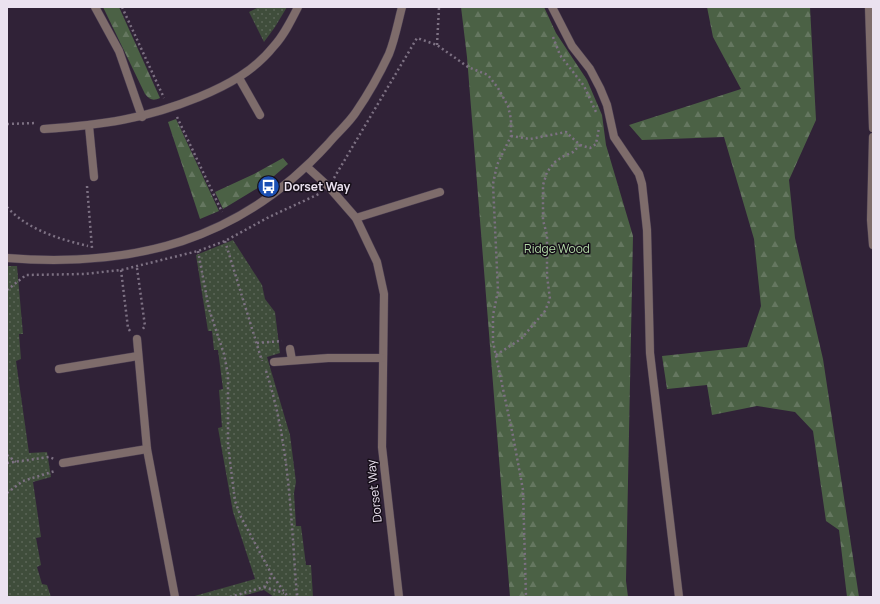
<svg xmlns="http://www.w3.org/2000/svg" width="880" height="604" font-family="Manrope,sans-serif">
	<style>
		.grass { fill: url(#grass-dots) }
		.forest { fill: url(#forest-firs) }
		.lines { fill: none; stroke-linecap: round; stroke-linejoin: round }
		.lane-casing { stroke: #4a3d51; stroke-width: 9 }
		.street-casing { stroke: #4a3d51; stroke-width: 9 }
		.path { stroke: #7d7183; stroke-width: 2.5; stroke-dasharray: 2 3; stroke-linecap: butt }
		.lane { stroke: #7e6c6b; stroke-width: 8 }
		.street { stroke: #7e6c6b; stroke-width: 8 }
		.labels { text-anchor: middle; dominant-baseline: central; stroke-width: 3; stroke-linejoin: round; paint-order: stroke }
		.poi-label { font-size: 12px; font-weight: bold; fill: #ebe2f0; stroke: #150e18; text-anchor: start }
		.park-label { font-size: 12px; fill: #b3dba7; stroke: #150e18 }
		.street-label { font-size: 12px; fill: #ebe2f0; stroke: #150e18 }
	</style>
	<defs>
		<pattern id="grass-dots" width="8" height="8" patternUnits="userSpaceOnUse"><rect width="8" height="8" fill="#3f4d3b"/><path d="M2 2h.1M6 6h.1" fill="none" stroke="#5b6658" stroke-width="1.8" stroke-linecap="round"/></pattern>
		<pattern id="forest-firs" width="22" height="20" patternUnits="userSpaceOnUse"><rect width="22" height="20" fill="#4b6145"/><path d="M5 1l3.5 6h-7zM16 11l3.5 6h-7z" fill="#657760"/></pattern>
	</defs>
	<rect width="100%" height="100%" fill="#302237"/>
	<g class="grass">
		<path d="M 259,7 L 287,7 L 275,27 L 264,42 L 249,12 Z"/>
		<path d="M 233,240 L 262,285 L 265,299 L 275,312 L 280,353 L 267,357 L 290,435 L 296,482 L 294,493 L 296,526 L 301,526 L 306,565 L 311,565 L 313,597 L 274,597 L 264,590 L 239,597 L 191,597 L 255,579 L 233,512 L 218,428 L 222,427 L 219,390 L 223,389 L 218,350 L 214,350 L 212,331 L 208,331 L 196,255 Z"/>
		<path d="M 7,266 L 17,266 L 23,334 L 19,334 L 21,359 L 16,361 L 29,453 L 47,452 L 51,477 L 33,482 L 41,537 L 36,538 L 41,565 L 37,567 L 42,584 L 47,585 L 51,597 L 7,597 Z"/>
	</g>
	<g class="forest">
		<path d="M 103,7 L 119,7 L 160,98 C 153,101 150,100 145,94 Z"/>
		<path d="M 461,7 L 544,7 L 556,33 L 587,80 L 602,115 L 606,145 L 633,236 L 626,581 L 628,597 L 510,597 L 467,57 Z"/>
		<path d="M 707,7 L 810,7 L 816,120 L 789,180 L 795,238 L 823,359 L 859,597 L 847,597 L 839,530 L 826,521 L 813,431 L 795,412 L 757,406 L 712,415 L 707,385 L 667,389 L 662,356 L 747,347 L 761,306 L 754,239 L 724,137 L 642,140 L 629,125 L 741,89 L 713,37 Z"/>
		<path d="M 176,119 L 219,211 L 200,219 L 168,122 Z"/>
		<path d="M 283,158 L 288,164 L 266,183 L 223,209 L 215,192 L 254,174 Z"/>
	</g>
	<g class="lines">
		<defs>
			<g id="lane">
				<path d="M 552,7 L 572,46 L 590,69 L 600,88 L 607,105 L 614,137 L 639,174 L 642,184 L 647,230 L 650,353 L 679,597"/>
				<path d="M 869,7 L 873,128"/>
				<path d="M 873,137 L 871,220 L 873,245"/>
				<path d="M 356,218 L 440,192"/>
			</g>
			<g id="street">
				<path d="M 95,7 L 119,51 L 142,117"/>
				<path d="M 239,78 L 260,115"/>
				<path d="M 89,126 L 94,177"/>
				<path d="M 44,129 C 102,125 145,119 199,97 C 228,85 254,71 274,46 C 284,35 291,21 298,7"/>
				<path d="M 307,167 L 329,187 L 356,218 L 377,262 L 384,294 L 382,447 L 399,597"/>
				<path d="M 7,258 C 134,268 240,241 328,144 C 337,133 349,123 356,112 C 367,96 381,71 389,54 C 395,39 398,22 402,7"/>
				<path d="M 137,339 L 147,449 L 175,597"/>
				<path d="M 290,349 L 292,360"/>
				<path d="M 274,362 L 328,358 L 382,358"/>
				<path d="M 59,369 L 138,356"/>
				<path d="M 63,463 L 147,449"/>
			</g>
		</defs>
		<use href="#lane" class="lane-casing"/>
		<use href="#street" class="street-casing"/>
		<g class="path">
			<path d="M 122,7 L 164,98"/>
			<path d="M 553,37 L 560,55 L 584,86 L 596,112"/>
			<path d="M 437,45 L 439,7"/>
			<path d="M 177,117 L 222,212"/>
			<path d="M 7,124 L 36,123"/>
			<path d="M 511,136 L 530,139 L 566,132 L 580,145 L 590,148 L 596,144 L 599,128"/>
			<path d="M 334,178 L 417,38 L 437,45 L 468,67 L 488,75 L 498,88 L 508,106 L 511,119 L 511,136 L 497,165 L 493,184 L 498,291 L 493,315 L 493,342 L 513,436 L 523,490 L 526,597"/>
			<path d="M 87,186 L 92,248"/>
			<path d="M 7,207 C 28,230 59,239 88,246"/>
			<path d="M 225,241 L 262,361"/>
			<path d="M 198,251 L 209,309 L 224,354 L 228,375 L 228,445 L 235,501 L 241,517 L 272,575 L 288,597"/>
			<path d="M 137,268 L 145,326 L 142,330"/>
			<path d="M 121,270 L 128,328 L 130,331"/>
			<path d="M 7,290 L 26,275 L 84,274 L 121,270 L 198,251 L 225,241 L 269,217 L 321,193"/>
			<path d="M 257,343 L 282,341"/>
			<path d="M 496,355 L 521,339 L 545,311 L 550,299 L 547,276 L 547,235 L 543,220 L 543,185 L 547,172 L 555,162 L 562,157 L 573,152 L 580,145"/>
			<path d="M 266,371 C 290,444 291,522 297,597"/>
			<path d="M 7,455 L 16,462"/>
			<path d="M 7,463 L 49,457 L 54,459"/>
			<path d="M 7,493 L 23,481 L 55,471"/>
			<path d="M 264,587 L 284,593"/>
			<path d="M 230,597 L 264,587 L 272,575"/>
		</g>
		<use href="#lane" class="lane"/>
		<use href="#street" class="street"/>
	</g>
	<defs>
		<symbol id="bus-disc" viewBox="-11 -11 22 22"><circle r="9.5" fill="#1a4fb4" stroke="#150e18"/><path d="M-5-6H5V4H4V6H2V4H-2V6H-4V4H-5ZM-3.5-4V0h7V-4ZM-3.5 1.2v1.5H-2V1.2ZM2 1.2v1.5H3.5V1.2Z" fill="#fff"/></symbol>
	</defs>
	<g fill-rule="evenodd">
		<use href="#bus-disc" x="256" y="174" width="25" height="25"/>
	</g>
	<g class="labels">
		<g class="poi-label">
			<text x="284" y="186">Dorset Way</text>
		</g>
		<g class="park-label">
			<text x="557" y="248">Ridge Wood</text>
		</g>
		<g class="street-label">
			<text transform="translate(374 491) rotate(-96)">Dorset Way</text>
		</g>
	</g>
	<rect width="880" height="604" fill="none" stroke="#ebe2f0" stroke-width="16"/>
</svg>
